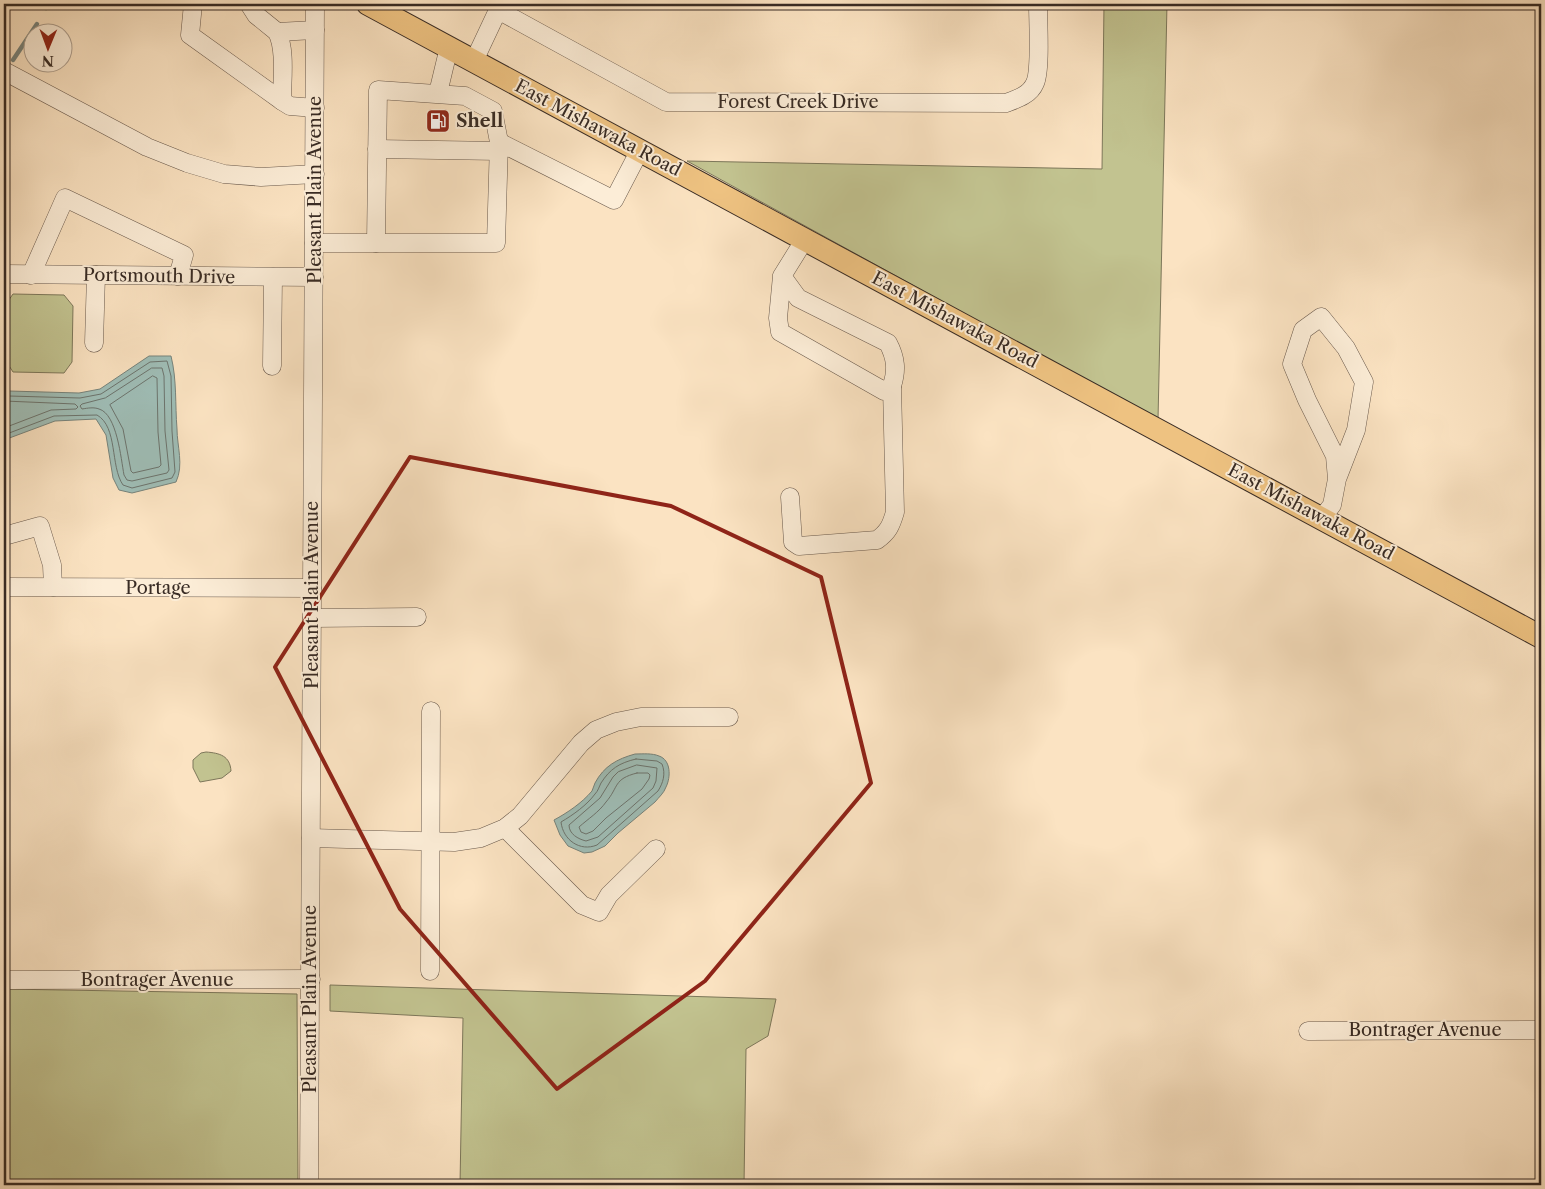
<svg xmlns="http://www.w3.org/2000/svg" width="1545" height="1189" font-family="'Libre Caslon Text',serif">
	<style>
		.green { fill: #c2c390; stroke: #7d775a }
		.water { fill: #9fbeb7; stroke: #76837c }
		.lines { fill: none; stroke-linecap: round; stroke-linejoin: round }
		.shore { stroke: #6c746e; stroke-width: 1 }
		.stream { stroke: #76837c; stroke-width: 4.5 }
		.minor-casing { stroke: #69594c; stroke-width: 19 }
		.major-casing { stroke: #382b24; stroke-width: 24 }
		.minor { stroke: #fcedd7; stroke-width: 18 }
		.major { stroke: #eec281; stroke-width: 22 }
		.marked { fill: none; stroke: #8f2418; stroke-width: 4; stroke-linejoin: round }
		.labels { text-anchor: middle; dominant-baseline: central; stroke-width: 4; stroke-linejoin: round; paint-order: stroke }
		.street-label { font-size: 18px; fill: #382b24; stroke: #fcedd7 }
		.poi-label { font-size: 18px; font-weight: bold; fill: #382b24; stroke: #fcedd7; text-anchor: start }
	</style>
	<rect width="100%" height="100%" fill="#fbe3c2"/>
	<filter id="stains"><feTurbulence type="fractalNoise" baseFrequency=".004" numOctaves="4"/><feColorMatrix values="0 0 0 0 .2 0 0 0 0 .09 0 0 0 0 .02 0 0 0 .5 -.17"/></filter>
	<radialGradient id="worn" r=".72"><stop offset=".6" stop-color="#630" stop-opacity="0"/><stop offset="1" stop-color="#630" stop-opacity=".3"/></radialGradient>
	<g class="green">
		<path d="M 1104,4 L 1167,4 L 1158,420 L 687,161 L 1102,169 Z"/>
		<path d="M 13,294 L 64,295 L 73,306 L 72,362 L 64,373 L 13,372 L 6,361 L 6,304 Z"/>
		<path d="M 206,752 C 220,753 230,756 231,771 L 222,778 L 200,782 L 193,768 L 193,760 L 201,753 Z"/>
		<path d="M 330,985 L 776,999 L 768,1036 L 746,1049 L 744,1185 L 460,1185 L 463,1018 L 330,1011 Z"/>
		<path d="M 4,989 L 297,994 L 298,1185 L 4,1185 Z"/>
	</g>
	<g class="water">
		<path d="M 149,356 L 171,356 C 177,380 175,404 177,429 C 177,446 184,465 176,482 L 132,493 L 119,490 L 113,478 L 106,435 L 96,419 L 55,421 L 4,440 L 4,389 L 9,391 L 79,393 L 100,389 Z"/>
		<path d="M 635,754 C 643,754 652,753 659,756 C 671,760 671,777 666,787 C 664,793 659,797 655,802 L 618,833 L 605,846 L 592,852 L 584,853 L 568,846 L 560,835 L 554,820 C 567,813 582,803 592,791 C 593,788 594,786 595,783 C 604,766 617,759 635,754 Z"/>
	</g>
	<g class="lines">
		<g class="shore">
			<path d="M 152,368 L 162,368 L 164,376 L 165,431 L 169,470 L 167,473 L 132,481 L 127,480 L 124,475 C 121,459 117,414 99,409 C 94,407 88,408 82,409 L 80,406 L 82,404 L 105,398 Z"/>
			<path d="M 153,376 L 157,378 L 158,432 L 161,465 L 159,467 L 133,473 L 131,471 L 123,429 L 110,405 Z"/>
			<path d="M 4,394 L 9,396 L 80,398 L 101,394 L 150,362 L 167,361 L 171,376 L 172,431 L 175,472 L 172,478 L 132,488 L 123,485 C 110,466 118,427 97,415 L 54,416 L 4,435"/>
			<path d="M 4,401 L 75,404 L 78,407 L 76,409 L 51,410 L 4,428"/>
			<path d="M 636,759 L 657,761 L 662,764 C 666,774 663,783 658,791 L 597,845 C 580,852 563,840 561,822 C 573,815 587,805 595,794 C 598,791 599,787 601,783 C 610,769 619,763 636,759 Z"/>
			<path d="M 637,765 L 657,768 L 656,781 L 653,788 L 598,837 L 586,841 C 578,839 569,834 569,825 L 600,798 L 613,777 L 618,772 Z"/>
			<path d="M 637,773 L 648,773 L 650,775 L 649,779 L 642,789 L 606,818 L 593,831 L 586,834 L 581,832 L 579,827 C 588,819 599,812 606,802 C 619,787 613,779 637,773 Z"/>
		</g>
		<g class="stream">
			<path d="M 46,8 L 48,4"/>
			<path d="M 13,60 L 37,24"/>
		</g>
		<defs>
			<g id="minor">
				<path d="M 193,4 L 190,35 L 282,101"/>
				<path d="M 249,4 L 256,15 L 277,32 C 286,49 282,81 282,101 L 290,106 L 315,108"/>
				<path d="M 498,10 L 666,102 L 1006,103 C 1017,99 1030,95 1035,83 C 1041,70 1038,21 1038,4"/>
				<path d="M 277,32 L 315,30"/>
				<path d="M 474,61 L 498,10 L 498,4"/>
				<path d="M 4,71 L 147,147 L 187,163 L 224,174 L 261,177 L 315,174"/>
				<path d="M 438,93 L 449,47"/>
				<path d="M 377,149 L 499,151"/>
				<path d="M 314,243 L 496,243 L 499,142 L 614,200 L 640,150"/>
				<path d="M 376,243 L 378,90 L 465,96 L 493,111 L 499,142"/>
				<path d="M 4,274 L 314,277"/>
				<path d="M 31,275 L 65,198 L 184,255 L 178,276"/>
				<path d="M 782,276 L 778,318 L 780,332 L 884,391 L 892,386 C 897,370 896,358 888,343 L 798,298 L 782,276 L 805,239"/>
				<path d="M 94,343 L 96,275"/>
				<path d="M 272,366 L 273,277"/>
				<path d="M 790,497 L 793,542 L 799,546 L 877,540 C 888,532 891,526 895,512 L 892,386"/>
				<path d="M 1322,518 L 1332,505 L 1337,479 L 1335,456 L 1307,400 L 1292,364 L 1303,330 L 1321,317 L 1346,348 L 1364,382 L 1356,430 L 1337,479"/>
				<path d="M 4,536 L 40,526 L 52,565 L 53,587"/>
				<path d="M 4,587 L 312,588"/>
				<path d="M 312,618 L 417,617"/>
				<path d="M 505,828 L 582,905 L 599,912 L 609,895 L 656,849"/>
				<path d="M 311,838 L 454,842 L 481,838 L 505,828 L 520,816 L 581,743 L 596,730 L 616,722 L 641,717 L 729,717"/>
				<path d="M 430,971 L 431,711"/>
				<path d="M 4,980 L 311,979"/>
				<path d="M 1308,1031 L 1541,1030"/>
				<path d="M 309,1185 L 315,4"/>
			</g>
			<path id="major" d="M 368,4 L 1541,637"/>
		</defs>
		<use href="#minor" class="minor-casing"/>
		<use href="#major" class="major-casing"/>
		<use href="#minor" class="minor"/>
		<use href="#major" class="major"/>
	</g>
	<path class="marked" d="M 410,457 L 671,506 L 821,577 L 871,783 L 705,981 L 557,1089 L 400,909 L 275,667 Z"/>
	<defs>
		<symbol id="fuel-square" viewBox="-11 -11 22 22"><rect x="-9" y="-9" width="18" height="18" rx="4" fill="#8f2418" stroke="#fcedd7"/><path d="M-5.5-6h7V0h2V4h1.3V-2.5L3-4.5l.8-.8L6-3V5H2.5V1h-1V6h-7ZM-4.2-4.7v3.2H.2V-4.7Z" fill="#fff"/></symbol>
	</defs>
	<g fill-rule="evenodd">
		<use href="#fuel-square" x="424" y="107" width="28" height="28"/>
	</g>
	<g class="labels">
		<g class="street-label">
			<text x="798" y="102">Forest Creek Drive</text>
			<text transform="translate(598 128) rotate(28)">East Mishawaka Road</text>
			<text transform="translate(315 190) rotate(-90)">Pleasant Plain Avenue</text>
			<text transform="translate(159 276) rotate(1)">Portsmouth Drive</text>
			<text transform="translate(955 320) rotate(28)">East Mishawaka Road</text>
			<text transform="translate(1311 512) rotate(28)">East Mishawaka Road</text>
			<text x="158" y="588">Portage</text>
			<text transform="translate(312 595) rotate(-90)">Pleasant Plain Avenue</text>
			<text x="157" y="980">Bontrager Avenue</text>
			<text transform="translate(310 999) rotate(-90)">Pleasant Plain Avenue</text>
			<text x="1425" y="1030">Bontrager Avenue</text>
		</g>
		<g class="poi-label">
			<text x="456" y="121">Shell</text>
		</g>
	</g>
	<rect width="1545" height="1189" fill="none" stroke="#fbe3c2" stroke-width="20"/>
	<rect x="5" y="5" width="1535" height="1179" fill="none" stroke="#382b24" stroke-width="2.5"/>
	<rect x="10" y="10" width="1525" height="1169" fill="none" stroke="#382b24"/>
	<g transform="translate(48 48) rotate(181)"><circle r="24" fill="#fcedd7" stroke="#ae9f8f"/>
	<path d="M0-4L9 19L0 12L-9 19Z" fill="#8f2418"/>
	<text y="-8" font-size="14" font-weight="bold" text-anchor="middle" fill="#382b24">N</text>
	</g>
	<rect width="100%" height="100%" filter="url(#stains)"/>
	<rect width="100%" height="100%" fill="url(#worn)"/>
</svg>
